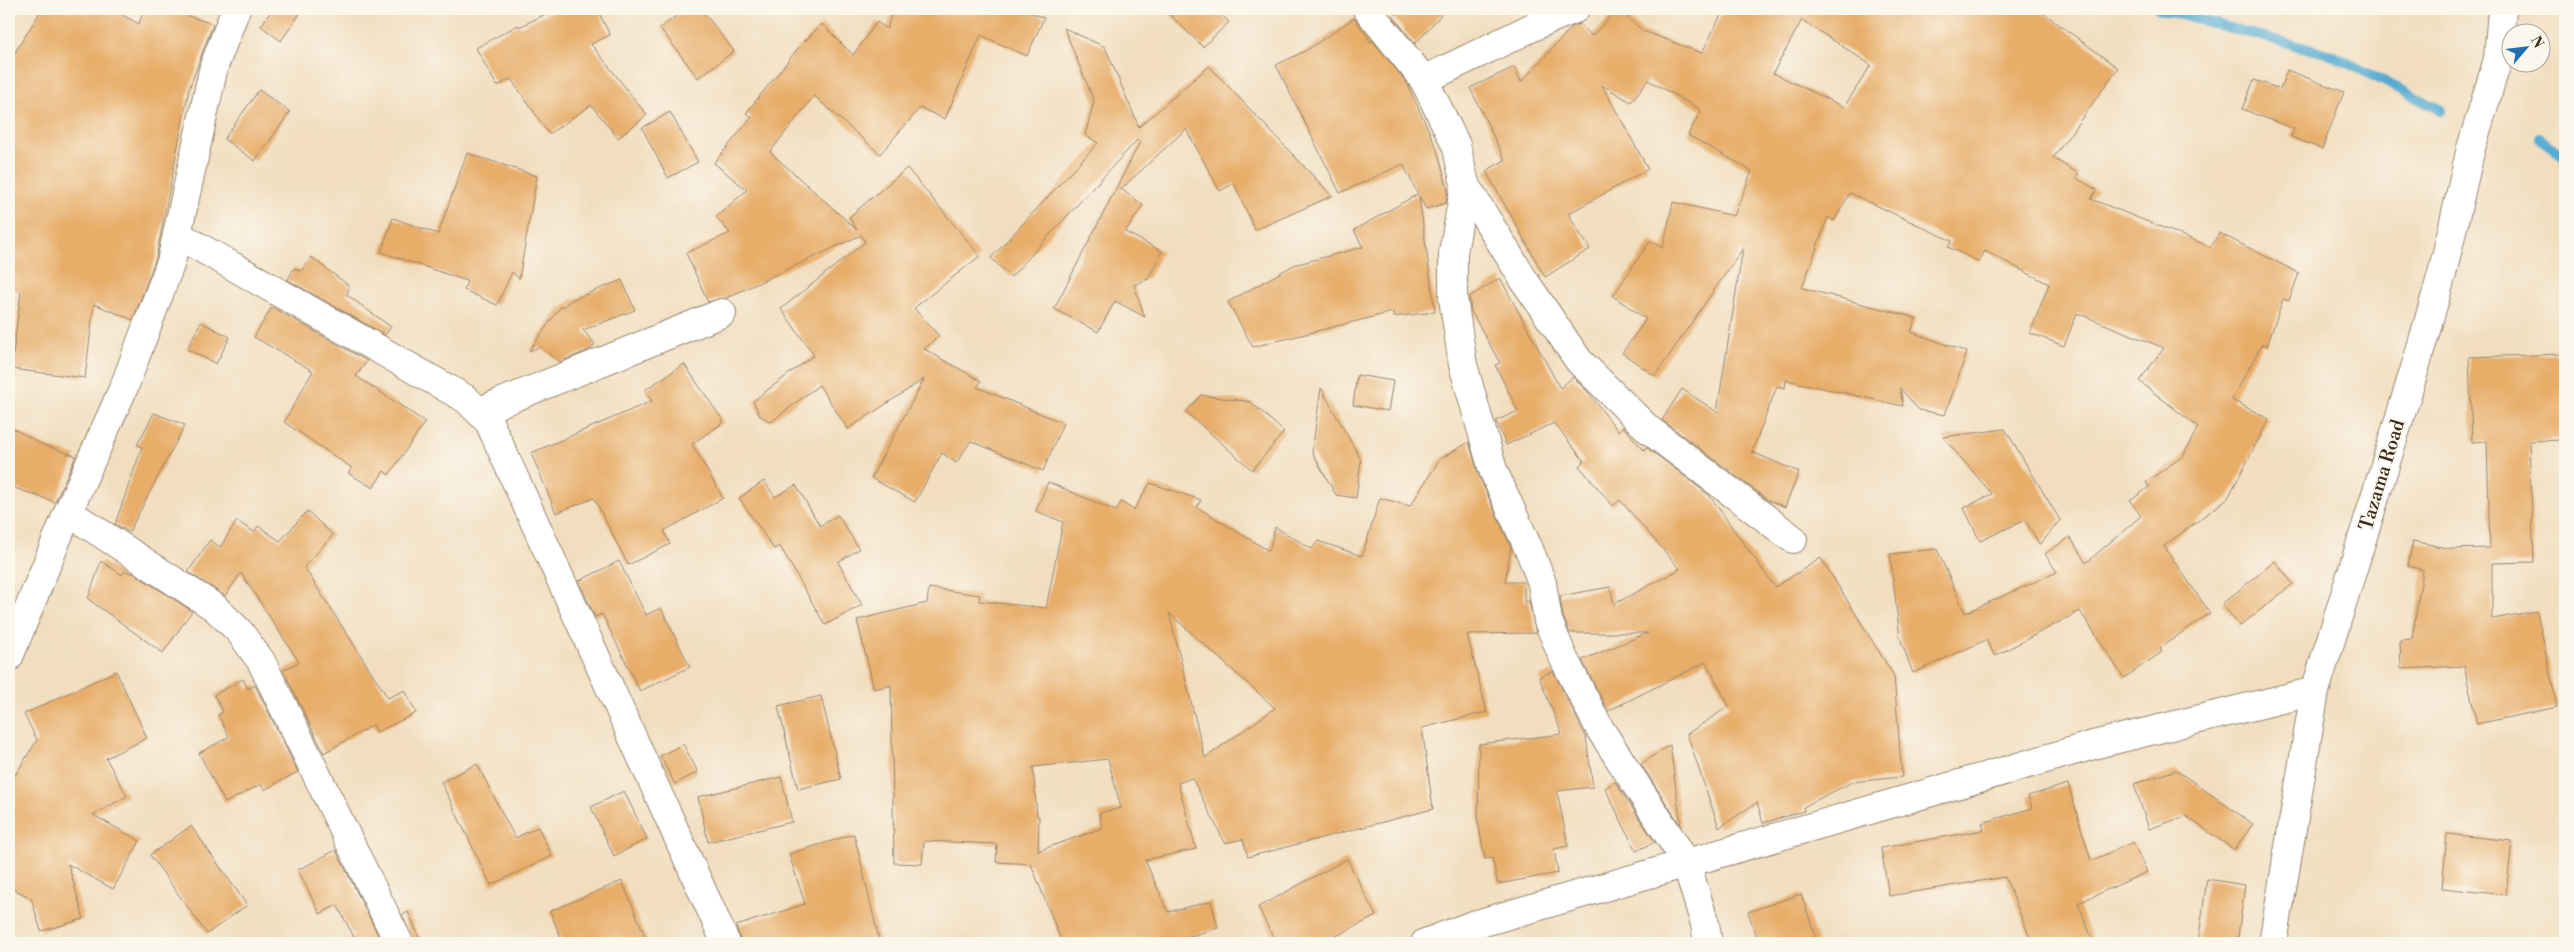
<svg xmlns="http://www.w3.org/2000/svg" width="2574" height="952" font-family="'Libre Bodoni',serif">
	<style>
		.lines { fill: none; stroke-linecap: round; stroke-linejoin: round }
		.stream { stroke: #54abd1; stroke-width: 10 }
		.building { fill: #e7ad69; fill-rule: evenodd }
		.minor-casing { stroke: #96846e; stroke-width: 30 }
		.minor { stroke: #fff; stroke-width: 28 }
		.labels { text-anchor: middle; dominant-baseline: central; stroke-width: 4; stroke-linejoin: round; paint-order: stroke }
		.street-label { font-size: 19px; fill: #3b2a1e; stroke: #fbf7ec }
	</style>
	<rect width="100%" height="100%" fill="#fbf7ec"/>
	<filter id="ink" filterUnits="userSpaceOnUse"><feTurbulence type="fractalNoise" baseFrequency=".02" numOctaves="2"/><feDisplacementMap in="SourceGraphic" scale="10" xChannelSelector="R" yChannelSelector="G"/><feConvolveMatrix kernelMatrix="1 2 1 2 8 2 1 2 1" color-interpolation-filters="sRGB"/></filter>
	<filter id="wash" filterUnits="userSpaceOnUse"><feTurbulence type="fractalNoise" baseFrequency=".0096" numOctaves="4" result="noise"/><feDisplacementMap in="SourceGraphic" scale="20" xChannelSelector="R" yChannelSelector="G"/><feGaussianBlur stdDeviation="1.12" result="paint"/><feColorMatrix in="noise" values="0 0 0 0 0 0 0 0 0 0 0 0 0 0 0 0 0 1.4 0 .05"/><feComposite in="paint" operator="in"/></filter>
	<g filter="url(#wash)">
		<rect width="100%" height="100%" fill="#f1debf"/>
		<g class="lines">
			<g class="stream">
				<path d="M 2159,9 L 2332,55 L 2441,110"/>
				<path d="M 2539,138 L 2565,157"/>
			</g>
		</g>
		<g id="blocks">
			<g class="building">
				<path d="M 42,9 L 111,9 L 139,24 L 144,9 L 167,9 L 213,24 L 189,89 L 156,258 L 133,320 L 94,304 L 85,378 L 11,369 L 21,292 L 9,285 L 9,62 Z"/>
				<path d="M 272,9 L 303,9 L 281,41 L 261,26 Z"/>
				<path d="M 556,9 L 597,9 L 610,35 L 591,44 L 647,115 L 618,138 L 591,105 L 549,134 L 511,79 L 497,86 L 476,48 L 518,25 L 519,27 Z"/>
				<path d="M 686,9 L 701,9 L 734,51 L 698,78 L 660,28 Z"/>
				<path d="M 893,9 L 1023,9 L 1044,18 L 1027,56 L 981,35 L 945,119 L 920,108 L 880,154 L 814,96 L 770,152 L 857,230 L 849,217 L 907,168 L 980,256 L 914,308 L 939,336 L 924,349 L 981,381 L 977,387 L 1063,423 L 1043,471 L 971,441 L 956,463 L 942,453 L 915,502 L 871,478 L 924,379 L 848,429 L 819,385 L 771,422 L 760,416 L 753,401 L 814,355 L 781,309 L 865,242 L 861,235 L 726,298 L 708,302 L 686,253 L 730,233 L 716,217 L 747,190 L 714,163 L 752,117 L 746,113 L 800,46 L 822,24 L 853,55 L 877,22 L 887,29 Z"/>
				<path d="M 1164,9 L 1216,9 L 1229,22 L 1203,47 Z"/>
				<path d="M 1400,9 L 1446,9 L 1415,44 L 1393,16 Z"/>
				<path d="M 1618,9 L 1643,31 L 1702,53 L 1724,9 L 2038,9 L 2118,68 L 2053,158 L 2079,174 L 2076,178 L 2097,190 L 2091,199 L 2211,247 L 2219,233 L 2299,273 L 2289,301 L 2283,299 L 2267,346 L 2262,344 L 2232,400 L 2269,419 L 2228,498 L 2164,546 L 2210,613 L 2160,648 L 2162,652 L 2124,678 L 2080,611 L 1995,656 L 1986,640 L 1913,673 L 1900,638 L 1890,554 L 1937,549 L 1965,613 L 2057,572 L 2045,554 L 2070,537 L 2086,563 L 2141,516 L 2130,501 L 2149,487 L 2146,482 L 2183,456 L 2198,427 L 2139,381 L 2164,348 L 2077,313 L 2064,346 L 2030,333 L 2049,284 L 1985,251 L 1979,262 L 1948,247 L 1952,241 L 1850,193 L 1834,221 L 1828,217 L 1802,288 L 1916,318 L 1911,332 L 1967,352 L 1945,415 L 1919,410 L 1900,388 L 1903,406 L 1786,380 L 1785,388 L 1777,386 L 1752,452 L 1799,472 L 1785,507 L 1768,500 L 1662,420 L 1682,389 L 1717,412 L 1743,248 L 1655,376 L 1622,353 L 1646,319 L 1613,296 L 1650,241 L 1663,248 L 1673,202 L 1734,216 L 1752,171 L 1688,135 L 1701,110 L 1648,80 L 1631,102 L 1602,85 L 1648,169 L 1568,214 L 1590,249 L 1545,277 L 1486,171 L 1505,160 L 1470,88 L 1514,67 L 1521,82 L 1572,27 L 1580,24 L 1592,36 ZM 1802,20 L 1871,65 L 1844,107 L 1773,73 Z"/>
				<path d="M 1354,18 L 1371,42 L 1372,40 L 1407,83 L 1437,149 L 1448,190 L 1446,203 L 1426,209 L 1419,196 L 1435,312 L 1393,317 L 1393,312 L 1253,347 L 1228,302 L 1294,265 L 1363,247 L 1354,230 L 1418,194 L 1403,164 L 1340,193 L 1276,65 L 1307,50 Z"/>
				<path d="M 1064,28 L 1105,47 L 1139,127 L 1209,66 L 1332,196 L 1255,230 L 1234,183 L 1220,191 L 1186,129 L 1121,189 L 1143,205 L 1125,232 L 1162,251 L 1148,279 L 1134,285 L 1145,317 L 1115,301 L 1098,332 L 1054,309 L 1140,142 L 1137,140 L 1011,277 L 991,258 L 1098,143 L 1085,135 L 1094,101 Z"/>
				<path d="M 2287,70 L 2344,92 L 2322,149 L 2291,137 L 2294,129 L 2242,109 L 2254,80 L 2280,89 Z"/>
				<path d="M 259,90 L 290,112 L 255,161 L 224,139 Z"/>
				<path d="M 670,112 L 698,162 L 668,178 L 642,128 Z"/>
				<path d="M 467,153 L 537,176 L 519,279 L 512,272 L 497,305 L 464,290 L 467,281 L 381,252 L 393,218 L 438,234 Z"/>
				<path d="M 311,257 L 349,286 L 347,295 L 391,327 L 385,335 L 288,280 L 294,268 L 301,271 Z"/>
				<path d="M 1500,278 L 1560,388 L 1573,377 L 1588,392 L 1618,431 L 1623,427 L 1644,450 L 1646,447 L 1709,495 L 1775,587 L 1821,558 L 1894,676 L 1902,777 L 1852,782 L 1803,807 L 1804,811 L 1763,823 L 1757,802 L 1719,828 L 1687,734 L 1729,706 L 1706,662 L 1608,711 L 1582,660 L 1648,633 L 1570,633 L 1563,617 L 1560,596 L 1610,587 L 1614,604 L 1680,569 L 1620,500 L 1613,506 L 1579,466 L 1584,461 L 1554,423 L 1506,445 L 1496,421 L 1518,411 L 1495,365 L 1500,363 L 1471,311 L 1469,297 Z"/>
				<path d="M 622,280 L 635,310 L 583,330 L 595,344 L 591,349 L 560,362 L 540,347 L 529,351 L 561,306 L 562,308 L 571,300 Z"/>
				<path d="M 272,307 L 367,361 L 356,376 L 425,422 L 389,475 L 384,471 L 373,488 L 348,473 L 352,468 L 284,422 L 313,371 L 254,337 Z"/>
				<path d="M 201,322 L 230,337 L 216,364 L 187,349 Z"/>
				<path d="M 2565,354 L 2565,440 L 2529,441 L 2534,562 L 2492,563 L 2492,619 L 2537,611 L 2557,707 L 2477,724 L 2464,666 L 2401,669 L 2400,640 L 2412,639 L 2423,570 L 2408,566 L 2413,541 L 2452,549 L 2490,548 L 2487,441 L 2472,442 L 2469,357 Z"/>
				<path d="M 684,364 L 724,422 L 692,444 L 723,498 L 664,531 L 670,544 L 628,565 L 594,498 L 556,513 L 531,453 L 652,401 L 645,390 Z"/>
				<path d="M 1357,375 L 1393,381 L 1388,411 L 1353,405 Z"/>
				<path d="M 1321,388 L 1361,460 L 1356,498 L 1336,495 L 1312,452 Z"/>
				<path d="M 1201,395 L 1251,402 L 1284,432 L 1252,470 L 1186,412 Z"/>
				<path d="M 154,413 L 185,425 L 129,532 L 115,524 L 142,447 L 137,445 Z"/>
				<path d="M 9,426 L 41,444 L 76,456 L 55,502 L 9,486 Z"/>
				<path d="M 2005,429 L 2060,520 L 2040,545 L 2025,520 L 1980,541 L 1964,508 L 1992,494 L 1943,437 Z"/>
				<path d="M 1469,442 L 1479,476 L 1511,547 L 1505,582 L 1524,582 L 1524,602 L 1529,601 L 1536,633 L 1467,634 L 1487,712 L 1422,728 L 1433,809 L 1248,857 L 1243,839 L 1225,843 L 1192,778 L 1178,783 L 1196,849 L 1145,860 L 1168,912 L 1211,901 L 1218,928 L 1167,943 L 1062,943 L 1031,864 L 996,862 L 997,844 L 924,841 L 922,864 L 894,863 L 891,685 L 874,689 L 857,620 L 927,603 L 929,588 L 980,595 L 979,601 L 1046,608 L 1063,522 L 1036,511 L 1048,482 L 1116,511 L 1121,502 L 1134,510 L 1150,483 L 1201,500 L 1197,507 L 1269,551 L 1275,527 L 1312,549 L 1318,541 L 1362,556 L 1380,498 L 1410,506 L 1440,459 ZM 1169,613 L 1275,708 L 1205,758 ZM 1108,759 L 1121,808 L 1099,813 L 1102,828 L 1038,851 L 1039,816 L 1037,816 L 1033,767 Z"/>
				<path d="M 764,481 L 775,497 L 796,485 L 820,526 L 838,515 L 859,549 L 838,562 L 862,605 L 825,625 L 780,546 L 774,549 L 739,498 Z"/>
				<path d="M 307,511 L 333,535 L 304,567 L 388,698 L 405,690 L 416,713 L 377,732 L 373,725 L 324,753 L 283,670 L 299,662 L 241,573 L 225,596 L 188,572 L 210,540 L 220,547 L 237,521 L 254,532 L 258,526 L 280,541 Z"/>
				<path d="M 101,561 L 122,575 L 125,571 L 135,574 L 192,611 L 163,653 L 88,599 Z"/>
				<path d="M 619,561 L 646,615 L 661,608 L 690,667 L 640,691 L 602,614 L 595,617 L 579,581 Z"/>
				<path d="M 2275,561 L 2293,584 L 2240,626 L 2222,604 Z"/>
				<path d="M 116,671 L 147,738 L 106,758 L 127,796 L 93,815 L 140,841 L 113,889 L 68,864 L 84,919 L 41,931 L 31,898 L 9,887 L 9,785 L 37,740 L 24,714 Z"/>
				<path d="M 1553,671 L 1586,737 L 1593,787 L 1557,791 L 1568,846 L 1554,849 L 1558,873 L 1498,884 L 1492,858 L 1485,859 L 1478,822 L 1479,744 L 1562,734 L 1539,677 Z"/>
				<path d="M 243,679 L 248,689 L 255,685 L 298,772 L 264,790 L 261,784 L 225,803 L 199,753 L 229,737 L 218,715 L 223,712 L 214,695 Z"/>
				<path d="M 821,696 L 841,779 L 798,789 L 778,706 Z"/>
				<path d="M 683,744 L 698,772 L 675,784 L 660,756 Z"/>
				<path d="M 1670,745 L 1681,826 L 1641,764 Z"/>
				<path d="M 477,764 L 515,838 L 538,827 L 552,856 L 491,885 L 441,782 Z"/>
				<path d="M 2176,770 L 2253,824 L 2234,850 L 2186,816 L 2149,829 L 2134,784 Z"/>
				<path d="M 781,777 L 792,822 L 708,842 L 698,797 Z"/>
				<path d="M 1615,782 L 1655,842 L 1636,851 L 1605,788 Z"/>
				<path d="M 2068,784 L 2091,861 L 2133,842 L 2147,872 L 2078,903 L 2094,943 L 2032,943 L 2005,877 L 1889,896 L 1881,848 L 1984,830 L 1982,823 L 2032,808 L 2028,796 Z"/>
				<path d="M 624,791 L 647,839 L 614,856 L 591,807 Z"/>
				<path d="M 191,826 L 247,905 L 207,934 L 150,855 Z"/>
				<path d="M 854,834 L 880,943 L 741,943 L 736,926 L 805,904 L 789,854 Z"/>
				<path d="M 2447,834 L 2512,841 L 2506,895 L 2442,888 Z"/>
				<path d="M 336,850 L 382,943 L 342,943 L 354,937 L 337,905 L 320,914 L 298,870 Z"/>
				<path d="M 1347,859 L 1376,916 L 1322,943 L 1276,943 L 1258,907 Z"/>
				<path d="M 2207,879 L 2245,885 L 2237,943 L 2198,943 Z"/>
				<path d="M 622,881 L 648,943 L 563,943 L 550,911 Z"/>
				<path d="M 1801,894 L 1818,943 L 1759,943 L 1748,912 Z"/>
				<path d="M 408,912 L 422,943 L 414,943 L 402,915 Z"/>
			</g>
		</g>
	</g>
	<g filter="url(#ink)">
		<use href="#blocks" fill-opacity="0" stroke="#96846e" stroke-width="1"/>
		<g class="lines">
			<defs>
				<g id="minor">
					<path d="M 1367,9 L 1424,80 L 1456,145 L 1465,184 L 1453,253 L 1453,298 L 1463,365 L 1493,470 L 1531,554 L 1542,583 L 1548,621 L 1563,657 L 1600,729 L 1686,862 L 1705,924 L 1708,943"/>
					<path d="M 1424,80 L 1543,22 L 1575,9"/>
					<path d="M 1465,184 L 1524,280 L 1579,361 L 1648,429 L 1793,539"/>
					<path d="M 178,235 L 466,399 L 489,422 L 726,943"/>
					<path d="M 480,411 L 722,313"/>
					<path d="M 68,512 L 214,607 L 239,631 L 261,661 L 399,943"/>
					<path d="M 9,657 L 68,512 L 124,387 L 171,262 L 214,66 L 236,9"/>
					<path d="M 1425,943 L 1470,926 L 2097,744 L 2315,691"/>
					<path d="M 2273,943 L 2315,691 L 2416,365 L 2442,274 L 2471,148 L 2498,59 L 2502,9"/>
				</g>
			</defs>
			<use href="#minor" class="minor-casing"/>
			<use href="#minor" class="minor"/>
		</g>
	</g>
	<g class="labels">
		<g class="street-label">
			<text transform="translate(2382 475) rotate(-73)">Tazama Road</text>
		</g>
	</g>
	<rect width="2574" height="952" fill="none" stroke="#fbf7ec" stroke-width="30"/>
	<g transform="translate(2526 48) rotate(62)"><circle r="24" fill="#fbf7ec" stroke="#aea59a"/>
	<path d="M0-4L9 19L0 12L-9 19Z" fill="#1f6fb2"/>
	<text y="-8" font-size="14" font-weight="bold" text-anchor="middle" fill="#3b2a1e">N</text>
	</g>
</svg>
